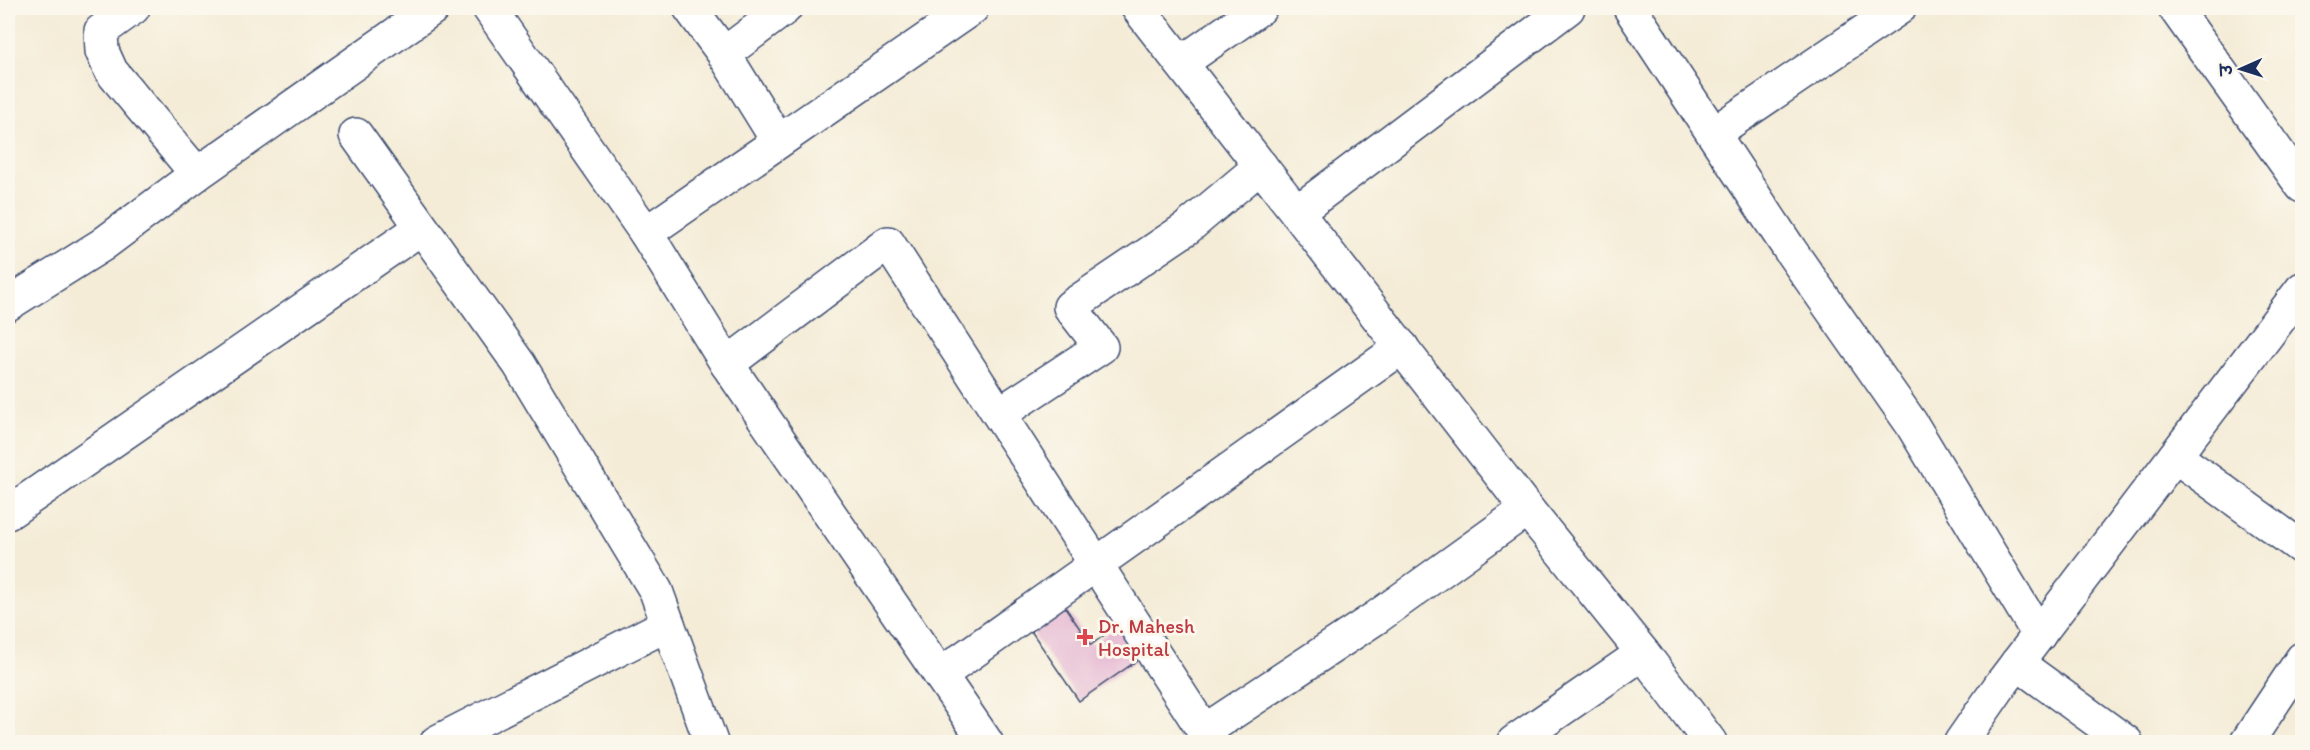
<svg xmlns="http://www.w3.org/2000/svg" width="2310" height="750" font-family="Itim,'Playpen Sans Deva',sans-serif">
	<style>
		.building { fill: #dfa5cb }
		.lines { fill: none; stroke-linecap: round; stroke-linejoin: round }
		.minor-casing { stroke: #3c4b70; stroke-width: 36 }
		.minor { stroke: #fff; stroke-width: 33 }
		.health-dot { fill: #e0444e; stroke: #fbf7ec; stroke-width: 2 }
		.labels { text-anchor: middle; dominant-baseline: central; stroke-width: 6; stroke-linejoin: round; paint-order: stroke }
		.health-label { font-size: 20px; fill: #be3a42; stroke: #fbf7ec; text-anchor: start }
	</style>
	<rect width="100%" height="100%" fill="#fbf7ec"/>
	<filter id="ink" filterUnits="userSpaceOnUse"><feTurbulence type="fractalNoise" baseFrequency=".0167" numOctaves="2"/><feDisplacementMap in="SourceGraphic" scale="12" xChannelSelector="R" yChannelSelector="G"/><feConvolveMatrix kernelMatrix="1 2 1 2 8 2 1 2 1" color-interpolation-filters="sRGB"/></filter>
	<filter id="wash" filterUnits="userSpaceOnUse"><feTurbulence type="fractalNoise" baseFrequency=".008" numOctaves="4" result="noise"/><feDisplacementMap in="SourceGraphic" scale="24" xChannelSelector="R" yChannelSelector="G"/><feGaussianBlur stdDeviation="1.35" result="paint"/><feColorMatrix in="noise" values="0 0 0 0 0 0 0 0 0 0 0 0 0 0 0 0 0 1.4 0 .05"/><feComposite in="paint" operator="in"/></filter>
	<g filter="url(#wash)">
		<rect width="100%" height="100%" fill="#f4ecd7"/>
		<g id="blocks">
			<path class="building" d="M 1065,607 L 1091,645 L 1122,622 L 1145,655 L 1079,701 L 1031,631 Z"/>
		</g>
	</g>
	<g filter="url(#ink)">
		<use href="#blocks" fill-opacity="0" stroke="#3c4b70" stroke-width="1.5"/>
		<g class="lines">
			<defs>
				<g id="minor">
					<path d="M 133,8 L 101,31 L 102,51 L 111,71 L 197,174"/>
					<path d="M 489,8 L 646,233 L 727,364 L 986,742"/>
					<path d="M 690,8 L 724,54 L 778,141"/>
					<path d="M 1138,8 L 1527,509 L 1643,653 L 1710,742"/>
					<path d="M 1630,8 L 1790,250 L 1911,423 L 2039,635"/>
					<path d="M 2175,8 L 2302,186"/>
					<path d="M 724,54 L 785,8"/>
					<path d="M 1181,63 L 1260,8"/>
					<path d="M 1714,133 L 1899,8"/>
					<path d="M 356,135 L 519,364 L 656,591 L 711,742"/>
					<path d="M 1297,212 L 1568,8"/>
					<path d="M 646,233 L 972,8"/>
					<path d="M 8,304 L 102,245 L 197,174 L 433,8"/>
					<path d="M 727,364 L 888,243 L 1211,742"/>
					<path d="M 999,414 L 1101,347 L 1070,307 L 1187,228 L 1261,166"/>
					<path d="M 2175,456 L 2302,548"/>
					<path d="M 8,513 L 421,228"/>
					<path d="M 2017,663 L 2126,742"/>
					<path d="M 940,675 L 1402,347"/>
					<path d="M 1203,732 L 1377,617 L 1527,509"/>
					<path d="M 437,742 L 668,624"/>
					<path d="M 1514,742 L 1643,653"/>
					<path d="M 1961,742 L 2002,683 L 2302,289"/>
					<path d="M 2247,742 L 2302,659"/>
				</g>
			</defs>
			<use href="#minor" class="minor-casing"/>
			<use href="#minor" class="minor"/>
		</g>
	</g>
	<path class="health-dot" d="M1082 628h6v6h6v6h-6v6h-6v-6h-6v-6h6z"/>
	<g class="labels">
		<g class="health-label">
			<text x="1098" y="626">Dr. Mahesh<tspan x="1098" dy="23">Hospital</tspan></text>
		</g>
	</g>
	<rect width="2310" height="750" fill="none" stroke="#fbf7ec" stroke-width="30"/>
	<g transform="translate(2241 69) rotate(267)" stroke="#fbf7ec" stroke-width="4.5" paint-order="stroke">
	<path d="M0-4.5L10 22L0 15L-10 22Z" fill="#1b2f5e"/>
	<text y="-9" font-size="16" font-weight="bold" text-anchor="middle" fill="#1b2f5e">उ</text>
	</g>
</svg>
